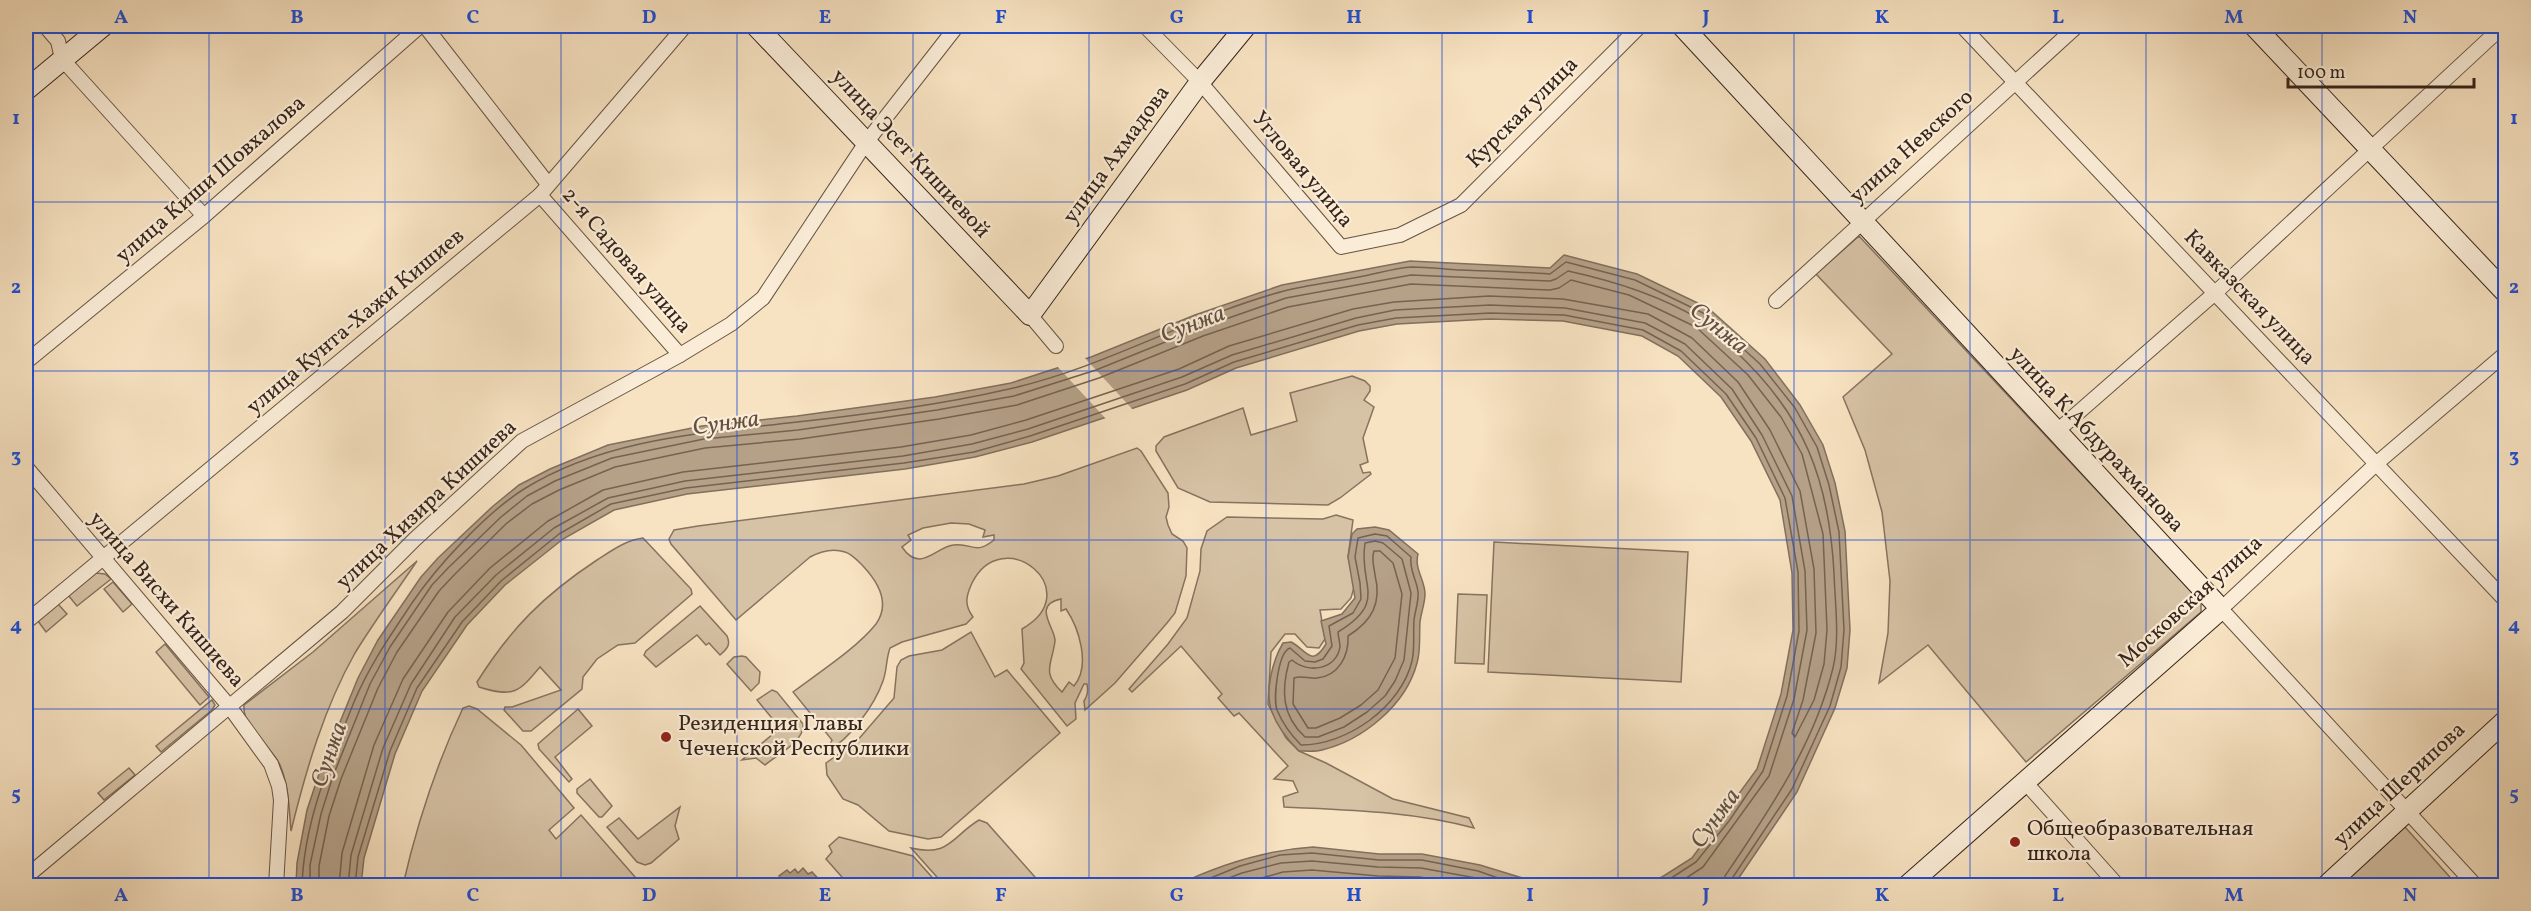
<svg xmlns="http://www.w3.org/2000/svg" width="2531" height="911" font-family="Vollkorn,serif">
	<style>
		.green { fill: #d6c2a5; stroke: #867360; stroke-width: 1.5; fill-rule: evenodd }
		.water { fill: #b5a188; stroke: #826f5c; stroke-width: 1.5 }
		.pier { fill: #f7e2c1 }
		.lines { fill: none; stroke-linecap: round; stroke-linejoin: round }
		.shore { stroke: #766251; stroke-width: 1.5 }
		.street-casing { stroke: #665444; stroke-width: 16 }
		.secondary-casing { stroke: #36241a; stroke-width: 22 }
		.street { stroke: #faecd7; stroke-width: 14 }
		.secondary { stroke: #faecd7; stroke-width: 20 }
		.grid { fill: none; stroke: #1d4ed8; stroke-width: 1.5; stroke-opacity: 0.55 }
		.poi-dot { fill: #8f2418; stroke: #faecd7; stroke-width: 2 }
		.labels { text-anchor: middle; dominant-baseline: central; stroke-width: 4.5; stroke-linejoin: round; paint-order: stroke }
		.street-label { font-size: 22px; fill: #36241a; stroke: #faecd7 }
		.poi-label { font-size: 22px; fill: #36241a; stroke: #faecd7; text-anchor: start }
		.water-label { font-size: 24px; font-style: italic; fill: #625040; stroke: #faecd7 }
		.neatline { fill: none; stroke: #1d4ed8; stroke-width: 2 }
		.grid-label { font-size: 20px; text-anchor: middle; font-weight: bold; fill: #1d4ed8 }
	</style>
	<rect width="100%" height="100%" fill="#f7e2c1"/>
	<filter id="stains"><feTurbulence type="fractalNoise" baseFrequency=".00333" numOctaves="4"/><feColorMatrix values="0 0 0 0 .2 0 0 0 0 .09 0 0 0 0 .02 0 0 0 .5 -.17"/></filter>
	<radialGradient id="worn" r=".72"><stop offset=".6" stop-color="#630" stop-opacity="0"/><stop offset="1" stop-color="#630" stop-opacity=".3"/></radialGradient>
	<g class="green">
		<path d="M 1859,236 L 2201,602 L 2201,612 L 2026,762 L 1928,645 L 1879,683 L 1888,633 L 1890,581 L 1882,512 L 1865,450 L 1843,397 L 1892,354 L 1816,274 Z"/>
		<path d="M 1352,376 L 1365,381 L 1370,386 L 1370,391 L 1364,400 L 1374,407 L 1363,438 L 1368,462 L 1360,465 L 1363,473 L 1370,472 L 1371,474 L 1340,498 L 1328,505 L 1210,502 L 1178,488 L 1156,451 L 1156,446 L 1164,437 L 1243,408 L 1251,435 L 1297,421 L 1290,393 Z"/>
		<path d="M 1137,448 L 1141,451 L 1168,493 L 1169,507 L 1166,517 L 1168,525 L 1172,534 L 1183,541 L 1187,548 L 1186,576 L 1175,613 L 1167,623 L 1115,683 L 1085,710 L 1084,701 C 1088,695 1088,691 1087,684 L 1084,684 L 1075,703 L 1076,719 L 1067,726 L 1021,669 L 1024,663 L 1022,629 C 1089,591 1003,521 972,583 C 966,596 964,605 973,617 L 966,624 L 902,642 L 890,648 C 886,659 887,670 883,681 C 875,704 850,740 827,751 L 832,740 L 793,692 C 818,673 857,648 876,624 C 891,603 878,582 863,566 C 858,561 852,554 845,552 C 833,548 821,551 810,557 L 736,620 L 671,544 L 669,539 L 674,530 L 698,526 L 1024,484 L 1058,476 ZM 951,523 L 969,524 L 985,530 L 983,537 L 994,535 L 994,540 C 974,556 972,542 953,545 C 936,547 920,574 902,547 L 911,540 L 908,535 L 923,528 ZM 1061,599 L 1061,611 L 1066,609 C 1079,628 1091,666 1074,686 L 1069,682 L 1062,692 C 1041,672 1052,665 1055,641 C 1056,629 1031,605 1061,599 Z"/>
		<path d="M 1336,515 L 1353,520 L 1348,557 L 1355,584 L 1351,598 L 1341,609 L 1320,610 L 1325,639 L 1319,648 L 1307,647 L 1295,634 L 1285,634 L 1271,652 L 1268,704 L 1286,738 L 1299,751 L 1326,763 L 1393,799 L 1469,818 L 1474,828 C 1411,811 1348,810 1284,807 L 1283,797 L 1298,792 L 1293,781 L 1274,779 L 1288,766 L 1239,713 L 1234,716 L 1218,698 L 1222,694 L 1181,646 L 1132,692 L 1129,689 L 1168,644 L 1187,618 L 1200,571 L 1201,549 L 1207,531 L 1227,517 L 1323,519 Z"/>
		<path d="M 643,538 L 691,589 L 692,594 L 635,643 L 618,645 L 597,659 L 583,677 L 582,689 L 531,731 L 523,731 L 504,710 L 505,707 L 512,707 L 561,690 L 540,667 C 519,692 514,698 479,687 L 477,682 C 511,628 544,595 597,560 C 611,551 626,540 643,538 Z"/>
		<path d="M 1494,542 L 1688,552 L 1681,682 L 1488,672 Z"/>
		<path d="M 417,561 C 396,592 374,622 355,653 C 324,708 306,770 291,831 C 289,809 289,786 280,765 C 271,746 242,729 244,705 L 313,652 Z"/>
		<path d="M 96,573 L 105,574 L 111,579 L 77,606 L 68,595 Z"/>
		<path d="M 113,582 L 132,604 L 123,612 L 104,589 Z"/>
		<path d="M 1458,594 L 1487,595 L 1484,664 L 1455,663 Z"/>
		<path d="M 58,604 L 67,614 L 46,632 L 38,621 Z"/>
		<path d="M 700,606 L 727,636 C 731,645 727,649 720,655 L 709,643 L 706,645 L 697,635 L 656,667 L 644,655 L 646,651 Z"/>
		<path d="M 971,632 L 995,677 L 1007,670 L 1060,733 L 941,837 L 928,839 L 889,831 L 858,805 L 843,799 L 827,775 L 826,763 L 857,741 L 894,698 L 897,667 L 901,660 L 909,656 L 942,650 Z"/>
		<path d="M 165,644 L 209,697 L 200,705 L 156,652 Z"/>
		<path d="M 742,656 L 746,657 L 760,672 L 759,683 L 751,691 L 727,664 L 734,657 Z"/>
		<path d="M 772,690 L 777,692 L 803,724 C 805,741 777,755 765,765 L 756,758 L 742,760 L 780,728 L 757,700 Z"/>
		<path d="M 212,700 L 215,705 L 212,710 L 161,752 L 156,746 Z"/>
		<path d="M 469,706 L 477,709 L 521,745 L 574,808 L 549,830 L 556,839 L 581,815 L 642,885 L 403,885 C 417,824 436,765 463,708 Z"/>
		<path d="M 578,709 L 592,726 L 555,757 L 572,779 L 569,782 L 539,749 L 538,744 Z"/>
		<path d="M 129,768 L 135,775 L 104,800 L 98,793 Z"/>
		<path d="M 590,779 L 612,806 L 602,817 L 599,817 L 577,793 L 577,789 Z"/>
		<path d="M 680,807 L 675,826 L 679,839 L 651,863 L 645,865 L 637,862 L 607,827 L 619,818 L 638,839 Z"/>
		<path d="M 979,820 L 987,823 L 1042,885 L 944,885 L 911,848 C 950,857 951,837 979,820 Z"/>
		<path d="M 2405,827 L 2457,885 L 2342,885 Z"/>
		<path d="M 839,837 L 913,856 L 939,885 L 849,885 L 826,859 L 832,852 L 829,846 Z"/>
	</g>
	<g class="water">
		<path d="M 1564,255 L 1637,274 L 1708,308 L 1765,359 L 1800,405 L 1823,445 L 1835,483 L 1845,531 L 1850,630 L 1847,668 L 1835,708 L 1797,792 L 1734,885 L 1635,885 L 1662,877 L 1692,858 L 1757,769 L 1781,694 L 1793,630 L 1792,573 L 1780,500 L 1751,441 L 1721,397 L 1678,356 L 1642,336 L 1563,321 L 1490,319 L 1397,324 L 1359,331 L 1236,368 L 1187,390 L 1032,442 L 975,457 L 905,469 L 687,494 L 614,510 L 563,539 L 505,585 L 467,625 L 422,691 L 395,754 L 364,858 L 361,885 L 296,886 L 297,863 L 307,810 L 320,771 L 358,678 L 378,640 L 421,577 L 438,558 L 492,507 L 519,485 L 550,469 L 608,445 L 702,426 L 797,416 L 935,397 L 1011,383 L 1091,357 L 1195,315 L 1282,285 L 1410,261 L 1550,268 Z"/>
		<path d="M 1375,527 L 1389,530 L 1418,554 C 1414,569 1425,580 1425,594 C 1425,603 1421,613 1420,622 C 1419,635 1421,650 1417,663 C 1406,705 1363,740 1322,750 C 1315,752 1306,751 1299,751 C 1288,740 1277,726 1272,712 C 1264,692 1273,660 1283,643 L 1291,642 C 1306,649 1311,669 1326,644 L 1321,621 L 1342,614 L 1355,598 L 1348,557 L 1352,534 L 1357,529 Z"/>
		<path d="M 1313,847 L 1379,854 L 1422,854 L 1480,865 L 1545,885 L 1177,885 C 1221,864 1264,850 1313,847 Z"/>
		<path d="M 803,868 L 808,874 L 812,872 L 824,885 L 780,886 L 778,884 L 782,880 L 779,876 L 787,870 L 790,873 L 795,869 L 798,873 Z"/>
	</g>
	<path class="pier" d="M 1084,357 L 1134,411 L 1107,420 L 1056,365 Z"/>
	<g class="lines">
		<g class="shore">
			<path d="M 1375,534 L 1387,536 L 1411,557 C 1409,570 1417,580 1418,592 C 1419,601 1415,611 1414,620 C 1413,633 1415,648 1412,661 C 1401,707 1347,745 1301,745 C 1292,736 1282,722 1277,710 C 1273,698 1278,652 1290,648 L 1305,661 L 1315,662 L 1323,659 L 1332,646 L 1329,626 L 1353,613 L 1361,599 L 1360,583 L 1355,557 L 1358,538 Z"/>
			<path d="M 1375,541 L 1383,543 L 1402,559 L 1411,593 L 1404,660 L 1395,681 L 1385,696 L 1367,712 L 1344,727 L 1318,737 L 1305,737 C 1282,716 1281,691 1289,662 L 1292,660 C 1308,674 1336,670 1340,647 C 1340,642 1338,636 1338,632 C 1389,601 1358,586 1365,543 Z"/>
			<path d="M 1374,551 L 1380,551 L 1393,563 L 1402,594 L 1395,658 L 1378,690 L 1361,705 L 1340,718 L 1316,728 L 1308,728 L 1293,704 L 1294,678 C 1301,675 1310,679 1317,678 C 1339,676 1349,655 1348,636 C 1372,621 1382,603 1375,575 C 1374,566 1371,559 1374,551 Z"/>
			<path d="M 302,886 C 304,821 330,762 354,702 C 369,666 390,636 412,603 C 437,566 486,513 524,489 C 606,438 704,433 797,422 C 868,414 940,405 1009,389 C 1104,368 1190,316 1284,291 C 1308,285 1334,282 1359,277 C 1376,274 1394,268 1412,267 C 1427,267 1443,269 1458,270 C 1488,271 1519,272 1550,274 L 1566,262 L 1635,280 L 1705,314 L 1760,364 L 1795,408 L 1817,447 L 1829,485 L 1839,532 L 1844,630 L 1841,667 L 1830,706 L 1792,789 L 1731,880 L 1730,886"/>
			<path d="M 310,886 L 310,865 L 321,814 L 333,776 L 370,684 L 390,647 L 432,585 L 448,568 L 501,517 L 527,496 L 555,481 L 612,458 L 704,439 L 798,430 L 937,410 L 1014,396 L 1096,370 L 1200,328 L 1286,298 L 1411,275 L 1550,281 L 1556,279 L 1568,271 C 1614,281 1659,295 1699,319 C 1712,326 1723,339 1733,349 C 1804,414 1829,479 1834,573 C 1835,604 1840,638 1833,668 C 1814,745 1769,811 1725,876 L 1723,886"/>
			<path d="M 319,886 L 319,866 L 329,816 L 341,779 L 378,688 L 397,652 L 439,591 L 455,574 L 507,523 L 532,504 L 559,490 L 615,467 L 705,448 L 800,439 L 939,419 L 1017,405 L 1099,378 L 1203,336 L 1288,307 L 1411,284 L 1550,290 L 1559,288 L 1571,280 L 1629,295 L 1696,327 L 1748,375 L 1781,417 L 1802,454 L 1823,534 L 1827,630 L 1824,664 L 1814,700 L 1795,737 L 1792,733 L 1803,700 L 1816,633 L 1814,569 L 1800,491 L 1770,430 L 1738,382 L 1692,338 L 1648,314 L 1563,299 L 1489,296 L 1394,302 L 1353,309 L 1229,346 L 1179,369 L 1026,420 L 971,435 L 901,447 L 683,472 L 603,490 L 548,521 L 490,568 L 448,612 L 403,679 L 374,745 L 342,853 L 339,886"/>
			<path d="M 348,886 L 351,855 L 383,748 L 411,684 L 455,617 L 496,575 L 554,528 L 608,498 L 685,481 L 903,456 L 972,444 L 1028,429 L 1182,377 L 1232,355 L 1356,318 L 1395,310 L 1490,305 L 1565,308 L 1645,323 L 1685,344 L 1732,389 L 1762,435 L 1792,496 L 1805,571 L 1807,630 L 1794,699 L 1769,776 L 1703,867 L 1674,886"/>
			<path d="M 355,886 L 358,857 L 390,751 L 417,688 L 462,622 L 501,581 L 559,534 L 611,504 L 686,488 L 904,463 L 974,452 L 1030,436 L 1185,384 L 1234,362 L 1358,325 L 1396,318 L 1490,313 L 1564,315 L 1643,330 L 1681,351 L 1726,394 L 1756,438 L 1785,498 L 1798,572 L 1799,631 L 1787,696 L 1763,771 L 1729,821 L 1696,862 L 1665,882 L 1655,886"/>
			<path d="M 1191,886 L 1240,866 L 1280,855 L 1312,853 L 1379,860 L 1422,860 L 1478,871 L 1521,886"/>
			<path d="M 1208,886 L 1242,873 L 1281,863 L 1312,861 L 1378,867 L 1421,868 L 1476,878 L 1498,886"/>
			<path d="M 1234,886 L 1283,872 L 1312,870 L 1378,876 L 1420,877 L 1467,886"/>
		</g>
		<defs>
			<g id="street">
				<path d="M 45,26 L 58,41 L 62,59 L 204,216"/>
				<path d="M 425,26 L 548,184"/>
				<path d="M 1145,26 L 1200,82 L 1341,247 L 1400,235 L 1461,205 L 1640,26"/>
				<path d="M 1962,26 L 2506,601"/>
				<path d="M 540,195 L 680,355"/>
				<path d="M 1776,301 L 2077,26"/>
				<path d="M 1030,315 L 1056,346"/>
				<path d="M 26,362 L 204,216 L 420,26"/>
				<path d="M 2056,432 L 2215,293 L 2503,26"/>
				<path d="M 26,467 L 229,706 L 271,764 L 279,786 L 281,800 L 276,886"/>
				<path d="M 26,622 L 540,195 L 685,26"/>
				<path d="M 2025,782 L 2118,886"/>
				<path d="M 26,877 L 342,612 L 415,539 L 522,441 L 680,355 L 731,324 L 763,298 L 865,144 L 957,26"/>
				<path d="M 2476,886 L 2221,609 L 2377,463 L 2506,353"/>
			</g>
			<g id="secondary">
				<path d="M 756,26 L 1030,315 L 1200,82 L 1246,26"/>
				<path d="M 1682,26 L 2221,609 L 1907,886"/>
				<path d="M 2254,26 L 2506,293"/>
				<path d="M 26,90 L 103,26"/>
				<path d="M 2326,886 L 2506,720"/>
			</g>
		</defs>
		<use href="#street" class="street-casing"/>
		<use href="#secondary" class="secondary-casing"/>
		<use href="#street" class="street"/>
		<use href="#secondary" class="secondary"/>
	</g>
	<path class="grid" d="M 209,26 L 209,886M 385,26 L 385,886M 561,26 L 561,886M 737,26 L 737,886M 913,26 L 913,886M 1089,26 L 1089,886M 1266,26 L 1266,886M 1442,26 L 1442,886M 1618,26 L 1618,886M 1794,26 L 1794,886M 1970,26 L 1970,886M 2146,26 L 2146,886M 2322,26 L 2322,886M 26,202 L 2506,202M 26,371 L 2506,371M 26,540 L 2506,540M 26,709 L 2506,709"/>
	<g class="poi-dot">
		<circle cx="666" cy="737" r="6"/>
		<circle cx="2015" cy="842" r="6"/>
	</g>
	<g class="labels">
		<g class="street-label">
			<text transform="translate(1523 113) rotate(-45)">Курская улица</text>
			<text transform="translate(1912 147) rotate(-42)">улица Невского</text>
			<text transform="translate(910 154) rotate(47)">улица Эсет Кишиевой</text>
			<text transform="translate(1117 155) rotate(-54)">улица Ахмадова</text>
			<text transform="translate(1302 170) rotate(50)">Угловая улица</text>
			<text transform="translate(211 180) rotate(-41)">улица Киши Шовхалова</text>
			<text transform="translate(626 261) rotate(49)">2-я Садовая улица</text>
			<text transform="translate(2249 298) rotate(46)">Кавказская улица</text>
			<text transform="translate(356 322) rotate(-40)">улица Кунта-Хажи Кишиев</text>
			<text transform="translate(2096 440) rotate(47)">улица К.Абдурахманова</text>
			<text transform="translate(427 505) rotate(-43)">улица Хизира Кишиева</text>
			<text transform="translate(166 600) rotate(49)">улица Висхи Кишиева</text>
			<text transform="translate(2191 602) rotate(-42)">Московская улица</text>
			<text transform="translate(2400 785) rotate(-43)">улица Шерипова</text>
		</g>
		<g class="poi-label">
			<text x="678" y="724">Резиденция Главы<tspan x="678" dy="25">Чеченской Республики</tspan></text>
			<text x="2027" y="829">Общеобразовательная<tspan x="2027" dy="25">школа</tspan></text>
		</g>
		<g class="water-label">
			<text transform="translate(1193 325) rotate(-21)">Сунжа</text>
			<text transform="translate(1718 329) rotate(39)">Сунжа</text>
			<text transform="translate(726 424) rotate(-8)">Сунжа</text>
			<text transform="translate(330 755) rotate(-71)">Сунжа</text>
			<text transform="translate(1716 819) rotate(-54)">Сунжа</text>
		</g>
	</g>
	<rect width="2531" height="911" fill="none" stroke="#f7e2c1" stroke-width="66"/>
	<path d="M2288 78v9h186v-9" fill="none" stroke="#36241a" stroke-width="3"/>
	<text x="2297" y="78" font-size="18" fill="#36241a" stroke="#faecd7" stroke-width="4.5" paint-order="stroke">100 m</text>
	<rect x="33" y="33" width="2465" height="845" class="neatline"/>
	<g class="grid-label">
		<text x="121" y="23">A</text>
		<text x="297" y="23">B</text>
		<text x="473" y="23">C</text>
		<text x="649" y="23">D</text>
		<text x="825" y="23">E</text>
		<text x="1001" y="23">F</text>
		<text x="1177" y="23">G</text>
		<text x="1354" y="23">H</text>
		<text x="1530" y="23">I</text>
		<text x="1706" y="23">J</text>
		<text x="1882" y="23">K</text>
		<text x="2058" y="23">L</text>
		<text x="2234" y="23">M</text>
		<text x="2410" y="23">N</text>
		<text x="16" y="124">1</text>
		<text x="2514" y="124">1</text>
		<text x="16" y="293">2</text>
		<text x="2514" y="293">2</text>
		<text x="16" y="462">3</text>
		<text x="2514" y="462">3</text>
		<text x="16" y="631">4</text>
		<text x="2514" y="631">4</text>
		<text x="16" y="800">5</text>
		<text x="2514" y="800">5</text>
		<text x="121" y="901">A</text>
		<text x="297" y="901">B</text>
		<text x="473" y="901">C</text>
		<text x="649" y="901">D</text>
		<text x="825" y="901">E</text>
		<text x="1001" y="901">F</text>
		<text x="1177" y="901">G</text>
		<text x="1354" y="901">H</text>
		<text x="1530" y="901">I</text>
		<text x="1706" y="901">J</text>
		<text x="1882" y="901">K</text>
		<text x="2058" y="901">L</text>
		<text x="2234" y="901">M</text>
		<text x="2410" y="901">N</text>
	</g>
	<rect width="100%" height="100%" filter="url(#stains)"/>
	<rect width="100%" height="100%" fill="url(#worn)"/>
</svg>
